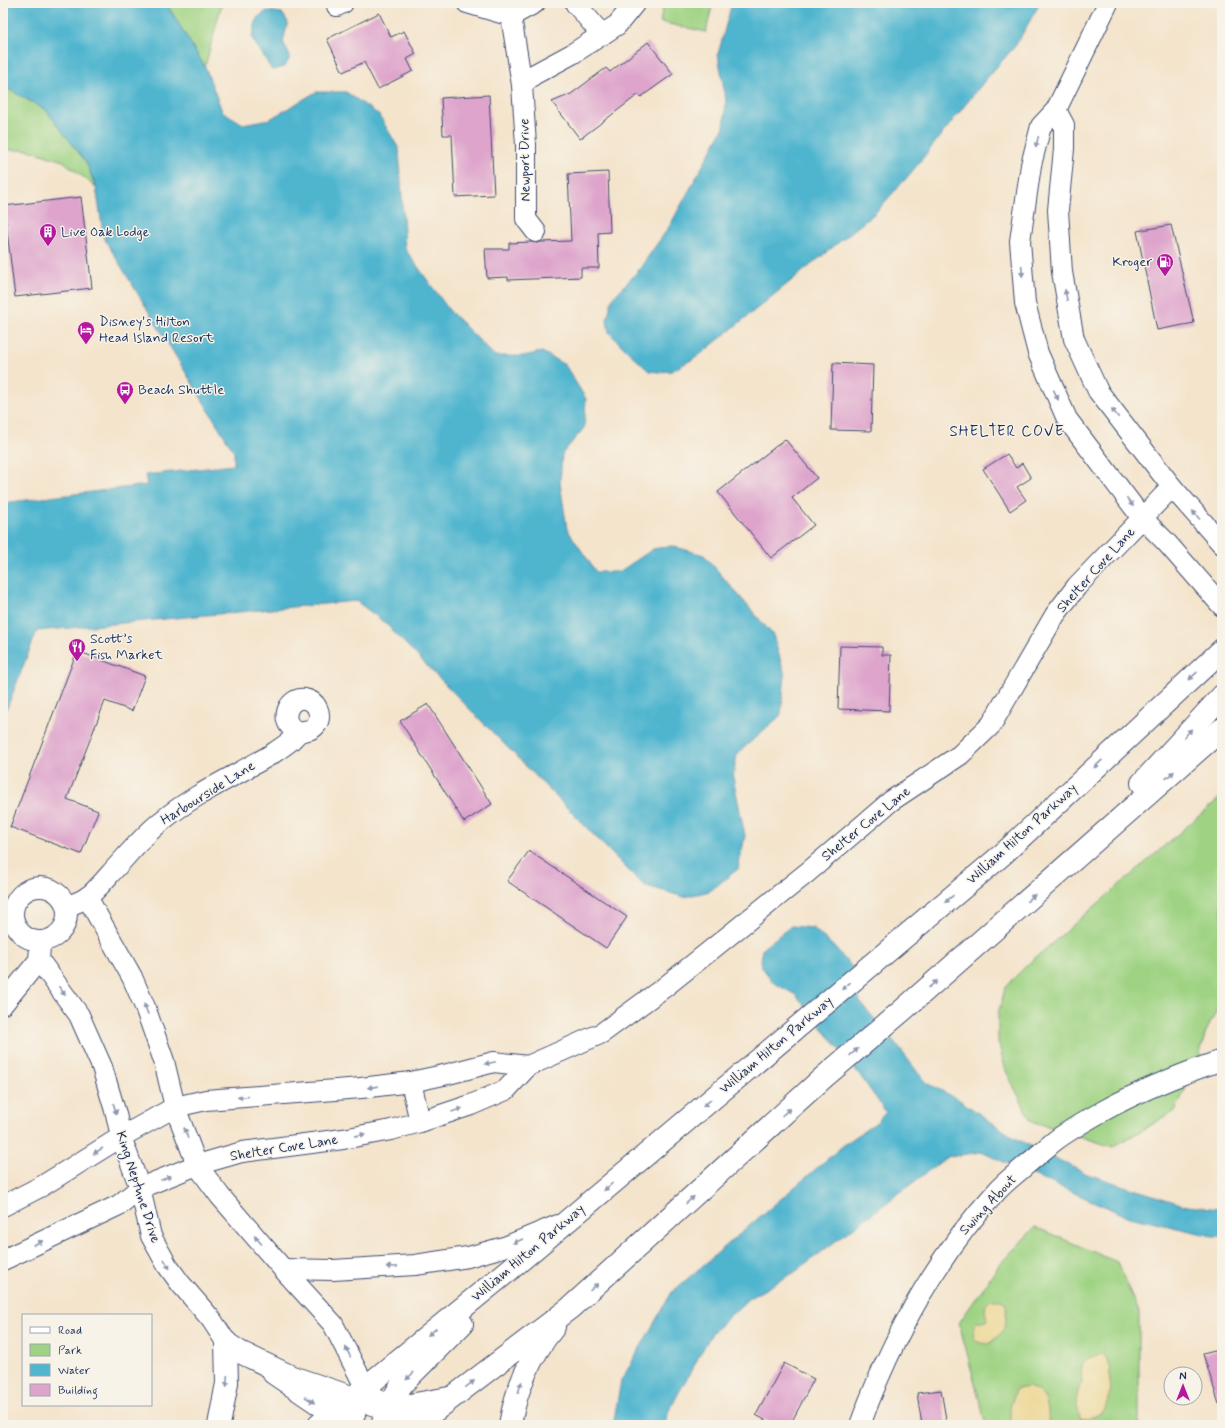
<svg xmlns="http://www.w3.org/2000/svg" width="1225" height="1428" font-family="Mynerve,sans-serif">
	<style>
		.green { fill: #9fd383; stroke: #5d8170 }
		.sand { fill: #eeda9e; stroke: #84847e }
		.water { fill: #50b5cf; stroke: #367296 }
		.building { fill: #dea4cc }
		.lines { fill: none; stroke-linecap: round; stroke-linejoin: round }
		.street-casing { stroke: #3c4a6e; stroke-width: 22 }
		.highway-casing { stroke: #3c4a6e; stroke-width: 24 }
		.street { stroke: #fff; stroke-width: 20 }
		.highway { stroke: #fff; stroke-width: 22 }
		.oneway { fill: #8d97ae }
		.labels { text-anchor: middle; dominant-baseline: central; stroke-width: 3; stroke-linejoin: round; paint-order: stroke }
		.street-label { font-size: 14px; fill: #1b2f5e; stroke: #f7f3e8 }
		.poi-label { font-size: 14px; fill: #1b2f5e; stroke: #f7f3e8; text-anchor: start }
		.neighbourhood-label { font-size: 15px; letter-spacing: 1px; fill: #1b2f5e; stroke: #f7f3e8 }
	</style>
	<rect width="100%" height="100%" fill="#f7f3e8"/>
	<filter id="ink" filterUnits="userSpaceOnUse"><feTurbulence type="fractalNoise" baseFrequency=".025" numOctaves="2"/><feDisplacementMap in="SourceGraphic" scale="8" xChannelSelector="R" yChannelSelector="G"/><feConvolveMatrix kernelMatrix="1 2 1 2 8 2 1 2 1" color-interpolation-filters="sRGB"/></filter>
	<filter id="wash" filterUnits="userSpaceOnUse"><feTurbulence type="fractalNoise" baseFrequency=".012" numOctaves="4" result="noise"/><feDisplacementMap in="SourceGraphic" scale="16" xChannelSelector="R" yChannelSelector="G"/><feGaussianBlur stdDeviation="0.9" result="paint"/><feColorMatrix in="noise" values="0 0 0 0 0 0 0 0 0 0 0 0 0 0 0 0 0 1.4 0 .05"/><feComposite in="paint" operator="in"/></filter>
	<g filter="url(#wash)">
		<rect width="100%" height="100%" fill="#f4e4cc"/>
		<g class="green">
			<path d="M 166,3 L 222,3 L 205,67 Z"/>
			<path d="M 664,3 L 713,3 L 706,32 L 660,22 Z"/>
			<path d="M 3,86 L 46,110 L 86,162 L 96,187 L 63,161 L 29,150 L 3,150 Z"/>
			<path d="M 1222,796 L 1222,1005 L 1218,1008 L 1205,1034 L 1198,1062 L 1175,1111 L 1113,1147 L 1031,1121 L 1006,1071 L 998,1042 L 998,1013 L 1006,986 L 1027,965 Z"/>
			<path d="M 1035,1227 L 1117,1262 L 1139,1312 L 1139,1425 L 986,1425 L 959,1323 L 999,1265 Z"/>
		</g>
		<g class="sand">
			<path d="M 991,1300 L 1001,1300 L 1006,1303 C 1007,1322 1006,1333 989,1344 L 978,1342 L 974,1339 C 973,1333 973,1327 977,1322 L 983,1322 L 987,1320 L 985,1310 L 986,1304 Z"/>
			<path d="M 1101,1353 L 1106,1357 L 1111,1369 L 1109,1374 L 1111,1389 L 1104,1412 C 1096,1417 1090,1420 1080,1418 L 1076,1401 L 1078,1391 L 1082,1382 L 1081,1368 L 1086,1360 Z"/>
			<path d="M 1028,1387 C 1048,1393 1049,1406 1048,1425 L 1010,1425 L 1010,1407 L 1016,1389 Z"/>
		</g>
		<g class="water">
			<path d="M 3,3 L 166,3 L 205,67 L 222,111 L 243,124 L 270,119 L 316,92 L 346,92 L 379,115 L 399,149 L 405,249 L 449,310 L 495,356 L 523,356 L 542,352 L 565,365 L 586,399 L 584,428 L 562,454 L 560,483 L 567,529 L 596,572 L 619,572 L 653,549 L 672,546 L 704,555 L 773,635 L 785,675 L 781,715 L 737,754 L 733,777 L 745,836 L 738,869 L 710,891 L 684,897 L 643,885 L 384,622 L 356,601 L 37,631 L 3,718 L 3,503 L 147,485 L 145,475 L 234,465 L 234,452 L 104,238 L 96,187 L 86,162 L 46,110 L 3,86 Z"/>
			<path d="M 732,3 L 1040,3 L 1016,45 L 986,79 L 910,174 L 875,213 L 697,357 L 671,371 L 659,372 L 649,371 L 623,347 L 609,332 L 607,320 L 612,299 L 638,271 L 669,227 L 724,127 L 726,101 L 718,54 Z"/>
			<path d="M 267,11 L 282,13 L 288,22 L 283,42 L 290,56 C 287,67 283,68 272,70 L 252,38 L 257,18 Z"/>
			<path d="M 791,926 L 813,928 L 832,945 L 852,967 L 860,1002 L 896,1044 L 926,1083 L 958,1099 L 1013,1137 L 1087,1174 L 1187,1206 L 1222,1209 L 1222,1236 L 1212,1236 L 1129,1217 L 981,1152 L 947,1157 L 795,1272 L 748,1299 L 712,1333 L 667,1414 L 665,1425 L 613,1425 L 621,1381 L 672,1292 L 845,1144 L 877,1122 L 886,1112 L 859,1074 L 796,995 L 772,982 L 761,965 L 762,949 Z"/>
		</g>
		<g id="blocks">
			<g class="building">
				<path d="M 379,13 L 391,37 L 404,31 L 416,54 L 407,59 L 413,71 L 378,89 L 364,62 L 343,72 L 327,39 Z"/>
				<path d="M 648,42 L 673,74 L 641,97 L 639,94 L 580,139 L 552,102 L 571,94 L 606,68 L 610,72 Z"/>
				<path d="M 489,95 L 494,195 L 455,197 L 452,135 L 443,135 L 441,98 Z"/>
				<path d="M 608,172 L 610,232 L 598,233 L 599,268 L 581,268 L 581,277 L 508,280 L 508,277 L 487,278 L 485,249 L 509,249 L 509,243 L 531,242 L 537,243 L 541,242 L 571,241 L 568,174 Z"/>
				<path d="M 81,197 L 92,288 L 15,297 L 4,206 Z"/>
				<path d="M 1171,225 L 1194,323 L 1157,330 L 1137,231 Z"/>
				<path d="M 833,363 L 873,365 L 871,431 L 831,430 Z"/>
				<path d="M 785,439 L 817,478 L 792,498 L 814,525 L 771,558 L 718,492 Z"/>
				<path d="M 1007,454 L 1016,468 L 1022,463 L 1031,478 L 1017,487 L 1026,500 L 1010,511 L 983,469 Z"/>
				<path d="M 840,646 L 882,647 L 882,655 L 891,655 L 889,711 L 838,709 Z"/>
				<path d="M 77,651 L 145,676 L 132,711 L 105,701 L 67,799 L 98,811 L 81,854 L 10,827 Z"/>
				<path d="M 428,704 L 492,804 L 464,822 L 400,721 Z"/>
				<path d="M 529,851 L 627,917 L 606,948 L 507,881 Z"/>
				<path d="M 1222,1349 L 1222,1404 L 1219,1404 L 1203,1354 Z"/>
				<path d="M 784,1363 L 814,1379 L 790,1425 L 774,1425 L 756,1415 Z"/>
				<path d="M 941,1390 L 947,1425 L 922,1425 L 917,1393 Z"/>
			</g>
		</g>
	</g>
	<g filter="url(#ink)">
		<use href="#blocks" fill-opacity="0" stroke="#3c4a6e" stroke-width="1"/>
		<g class="lines">
			<defs>
				<g id="street">
					<path d="M 467,3 L 511,16 L 522,85"/>
					<path d="M 575,3 L 602,35"/>
					<path d="M 1108,3 L 1056,110 L 1041,126 L 1031,165 L 1020,241 L 1025,303 L 1038,353 L 1067,419 L 1142,518 L 1166,542 L 1222,606"/>
					<path d="M 337,6 L 343,3"/>
					<path d="M 511,16 L 535,3"/>
					<path d="M 1056,110 L 1064,125 L 1064,149 L 1058,210 L 1062,272 L 1074,339 L 1098,391 L 1172,487 L 1222,544"/>
					<path d="M 536,232 L 526,219 L 526,145 L 522,85 L 533,75 L 572,54 L 617,25 L 635,3"/>
					<circle cx="40" cy="914" r="27"/>
					<path d="M 87,897 L 132,977 L 145,1007 L 164,1061 L 175,1107 L 197,1165 L 220,1196 L 283,1269 L 333,1324 L 365,1387 L 404,1425"/>
					<path d="M 67,907 C 73,904 81,901 86,898 C 95,892 103,882 110,874 C 127,856 143,835 163,820 C 196,793 235,776 272,754 C 278,750 284,746 289,742 C 293,739 296,734 300,732 C 307,729 311,732 316,725 C 323,715 317,701 305,699 C 289,697 280,718 292,728 C 294,730 298,731 300,732"/>
					<path d="M 39,960 L 79,1015 L 102,1067 L 116,1114 L 121,1137 L 140,1188 L 151,1236 L 167,1265 L 180,1283 L 211,1319 L 226,1342 L 240,1351"/>
					<path d="M 3,1004 L 39,960 L 40,947"/>
					<path d="M 411,1082 L 420,1122"/>
					<path d="M 3,1206 L 42,1186 L 121,1137 L 175,1107 L 206,1100 L 361,1088 L 411,1082 L 448,1074 L 494,1062 L 528,1066"/>
					<path d="M 3,1260 L 119,1205 L 140,1188 L 197,1165 L 242,1152 L 343,1139 L 391,1130 L 420,1122 L 471,1105 L 506,1090 L 528,1066 L 602,1033 L 666,986 L 808,872 L 891,801 L 960,755 L 991,725 L 1055,615 L 1077,586 L 1172,487"/>
					<path d="M 283,1269 L 333,1270 L 415,1265 L 468,1257 L 507,1246 L 558,1225"/>
					<path d="M 273,1374 L 332,1414 L 340,1425"/>
					<path d="M 860,1425 C 891,1340 935,1258 997,1191 C 1005,1182 1016,1174 1026,1165 C 1036,1157 1046,1148 1056,1140 C 1071,1129 1087,1120 1103,1111 C 1141,1090 1181,1074 1222,1060"/>
				</g>
				<g id="highway">
					<path d="M 1142,783 L 1222,696"/>
					<path d="M 244,1354 L 292,1377 L 387,1409 L 449,1398"/>
					<path d="M 219,1425 L 227,1383 L 226,1342"/>
					<path d="M 319,1425 L 508,1271 L 1003,854 L 1222,650"/>
					<path d="M 349,1425 L 364,1390"/>
					<path d="M 382,1425 L 387,1409 L 402,1384 L 462,1324"/>
					<path d="M 416,1425 L 570,1308 L 824,1077 L 904,1009 L 1222,729"/>
					<path d="M 510,1425 C 516,1389 531,1355 554,1327"/>
				</g>
			</defs>
			<use href="#street" class="street-casing"/>
			<use href="#highway" class="highway-casing"/>
			<use href="#street" class="street"/>
			<use href="#highway" class="highway"/>
		</g>
		<defs><path id="oneway-solid" d="M-6-.8H1V-3.2L6.5 0L1 3.2V.8H-6Z"/></defs>
		<g class="oneway">
			<use href="#oneway-solid" transform="translate(1037 142) rotate(104)"/>
			<use href="#oneway-solid" transform="translate(1022 271) rotate(86)"/>
			<use href="#oneway-solid" transform="translate(1066 295) rotate(-101)"/>
			<use href="#oneway-solid" transform="translate(1056 395) rotate(65)"/>
			<use href="#oneway-solid" transform="translate(1115 413) rotate(-128)"/>
			<use href="#oneway-solid" transform="translate(1130 502) rotate(53)"/>
			<use href="#oneway-solid" transform="translate(1196 515) rotate(-131)"/>
			<use href="#oneway-solid" transform="translate(1193 676) rotate(137)"/>
			<use href="#oneway-solid" transform="translate(1188 733) rotate(-48)"/>
			<use href="#oneway-solid" transform="translate(1098 764) rotate(137)"/>
			<use href="#oneway-solid" transform="translate(1170 775) rotate(-41)"/>
			<use href="#oneway-solid" transform="translate(1031 898) rotate(-41)"/>
			<use href="#oneway-solid" transform="translate(949 899) rotate(140)"/>
			<use href="#oneway-solid" transform="translate(933 984) rotate(-41)"/>
			<use href="#oneway-solid" transform="translate(846 986) rotate(140)"/>
			<use href="#oneway-solid" transform="translate(62 991) rotate(54)"/>
			<use href="#oneway-solid" transform="translate(146 1009) rotate(-111)"/>
			<use href="#oneway-solid" transform="translate(854 1052) rotate(-41)"/>
			<use href="#oneway-solid" transform="translate(490 1063) rotate(168)"/>
			<use href="#oneway-solid" transform="translate(373 1087) rotate(172)"/>
			<use href="#oneway-solid" transform="translate(243 1097) rotate(175)"/>
			<use href="#oneway-solid" transform="translate(707 1103) rotate(140)"/>
			<use href="#oneway-solid" transform="translate(115 1109) rotate(74)"/>
			<use href="#oneway-solid" transform="translate(457 1110) rotate(-19)"/>
			<use href="#oneway-solid" transform="translate(786 1112) rotate(-42)"/>
			<use href="#oneway-solid" transform="translate(186 1133) rotate(-109)"/>
			<use href="#oneway-solid" transform="translate(360 1135) rotate(-11)"/>
			<use href="#oneway-solid" transform="translate(98 1151) rotate(148)"/>
			<use href="#oneway-solid" transform="translate(166 1178) rotate(-22)"/>
			<use href="#oneway-solid" transform="translate(608 1187) rotate(140)"/>
			<use href="#oneway-solid" transform="translate(690 1200) rotate(-42)"/>
			<use href="#oneway-solid" transform="translate(258 1240) rotate(-131)"/>
			<use href="#oneway-solid" transform="translate(518 1241) rotate(157)"/>
			<use href="#oneway-solid" transform="translate(38 1243) rotate(-25)"/>
			<use href="#oneway-solid" transform="translate(167 1264) rotate(59)"/>
			<use href="#oneway-solid" transform="translate(392 1267) rotate(177)"/>
			<use href="#oneway-solid" transform="translate(594 1287) rotate(-42)"/>
			<use href="#oneway-solid" transform="translate(432 1332) rotate(141)"/>
			<use href="#oneway-solid" transform="translate(348 1352) rotate(-116)"/>
			<use href="#oneway-solid" transform="translate(410 1376) rotate(135)"/>
			<use href="#oneway-solid" transform="translate(227 1381) rotate(93)"/>
			<use href="#oneway-solid" transform="translate(470 1384) rotate(-37)"/>
			<use href="#oneway-solid" transform="translate(520 1387) rotate(-72)"/>
			<use href="#oneway-solid" transform="translate(310 1400) rotate(33)"/>
		</g>
	</g>
	<defs>
		<symbol id="building-pin" viewBox="-11 -11 22 30"><path d="M0 17L-7.5 6A9.5 9.5 0 1 1 7.5 6Z" fill="#b5179e" stroke="#f7f3e8"/><path d="M-4-6H4V6H1V3H-1V6H-4ZM-2.5-4.3h1.7v1.8h-1.7ZM.8-4.3h1.7v1.8H.8ZM-2.5-1h1.7V.8h-1.7ZM.8-1h1.7V.8H.8Z" fill="#fff"/></symbol>
		<symbol id="fuel-pin" viewBox="-11 -11 22 30"><path d="M0 17L-7.5 6A9.5 9.5 0 1 1 7.5 6Z" fill="#b5179e" stroke="#f7f3e8"/><path d="M-5.5-6h7V0h2V4h1.3V-2.5L3-4.5l.8-.8L6-3V5H2.5V1h-1V6h-7ZM-4.2-4.7v3.2H.2V-4.7Z" fill="#fff"/></symbol>
		<symbol id="hotel-pin" viewBox="-11 -11 22 30"><path d="M0 17L-7.5 6A9.5 9.5 0 1 1 7.5 6Z" fill="#b5179e" stroke="#f7f3e8"/><path d="M-6-4.5h1.5V1H6V5H4.5V3h-9V5H-6ZM-4 0a1.8 1.8 0 1 1 3.6 0ZM.5 0V-2.5h3Q6-2.5 6 0Z" fill="#fff"/></symbol>
		<symbol id="bus-pin" viewBox="-11 -11 22 30"><path d="M0 17L-7.5 6A9.5 9.5 0 1 1 7.5 6Z" fill="#b5179e" stroke="#f7f3e8"/><path d="M-5-6H5V4H4V6H2V4H-2V6H-4V4H-5ZM-3.5-4V0h7V-4ZM-3.5 1.2v1.5H-2V1.2ZM2 1.2v1.5H3.5V1.2Z" fill="#fff"/></symbol>
		<symbol id="restaurant-pin" viewBox="-11 -11 22 30"><path d="M0 17L-7.5 6A9.5 9.5 0 1 1 7.5 6Z" fill="#b5179e" stroke="#f7f3e8"/><path d="M-5-6h1v4h1v-4h1v4h1v-4h1v5L-1.5 .5V6h-2V.5L-5-1ZM5-6V6H3V1.5H1.5Q1.5-4 5-6Z" fill="#fff"/></symbol>
	</defs>
	<g fill-rule="evenodd">
		<use href="#building-pin" x="38" y="222" width="20" height="27"/>
		<use href="#fuel-pin" x="1155" y="252" width="20" height="27"/>
		<use href="#hotel-pin" x="76" y="320" width="20" height="27"/>
		<use href="#bus-pin" x="115" y="380" width="20" height="27"/>
		<use href="#restaurant-pin" x="67" y="637" width="20" height="27"/>
	</g>
	<g class="labels">
		<g class="street-label">
			<text transform="translate(525 160) rotate(-91)">Newport Drive</text>
			<text transform="translate(1096 570) rotate(-48)">Shelter Cove Lane</text>
			<text transform="translate(208 793) rotate(-32)">Harbourside Lane</text>
			<text transform="translate(866 824) rotate(-39)">Shelter Cove Lane</text>
			<text transform="translate(1022 834) rotate(-42)">William Hilton Parkway</text>
			<text transform="translate(776 1045) rotate(-40)">William Hilton Parkway</text>
			<text transform="translate(284 1148) rotate(-9)">Shelter Cove Lane</text>
			<text transform="translate(138 1187) rotate(72)">King Neptune Drive</text>
			<text transform="translate(988 1205) rotate(-47)">Swing About</text>
			<text transform="translate(528 1253) rotate(-40)">William Hilton Parkway</text>
		</g>
		<g class="poi-label">
			<text x="61" y="232">Live Oak Lodge</text>
			<text x="1152" y="262" text-anchor="end">Kroger</text>
			<text x="99" y="322">Disney's Hilton<tspan x="99" dy="16">Head Island Resort</tspan></text>
			<text x="138" y="390">Beach Shuttle</text>
			<text x="90" y="639">Scott’s<tspan x="90" dy="16">Fish Market</tspan></text>
		</g>
		<g class="neighbourhood-label">
			<text x="1007" y="432">SHELTER COVE</text>
		</g>
	</g>
	<rect width="1225" height="1428" fill="none" stroke="#f7f3e8" stroke-width="16"/>
	<rect x="22" y="1314" width="130" height="92" fill="#f7f3e8" stroke="#9fa5b1"/>
	<rect x="30" y="1327" width="20" height="6" fill="#ffffff" stroke="#9fa5b1"/>
	<text x="58" y="1334" font-size="12" fill="#1b2f5e">Road</text>
	<rect x="30" y="1344" width="20" height="12" fill="#9fd383" stroke="#9fa5b1"/>
	<text x="58" y="1354" font-size="12" fill="#1b2f5e">Park</text>
	<rect x="30" y="1364" width="20" height="12" fill="#50b5cf" stroke="#9fa5b1"/>
	<text x="58" y="1374" font-size="12" fill="#1b2f5e">Water</text>
	<rect x="30" y="1384" width="20" height="12" fill="#dea4cc" stroke="#9fa5b1"/>
	<text x="58" y="1394" font-size="12" fill="#1b2f5e">Building</text>
	<g transform="translate(1183 1386)"><circle r="19" fill="#f7f3e8" stroke="#9fa5b1"/>
	<path d="M0-3L7 15L0 10L-7 15Z" fill="#b5179e"/>
	<text y="-6" font-size="11" font-weight="bold" text-anchor="middle" fill="#1b2f5e">N</text>
	</g>
</svg>
